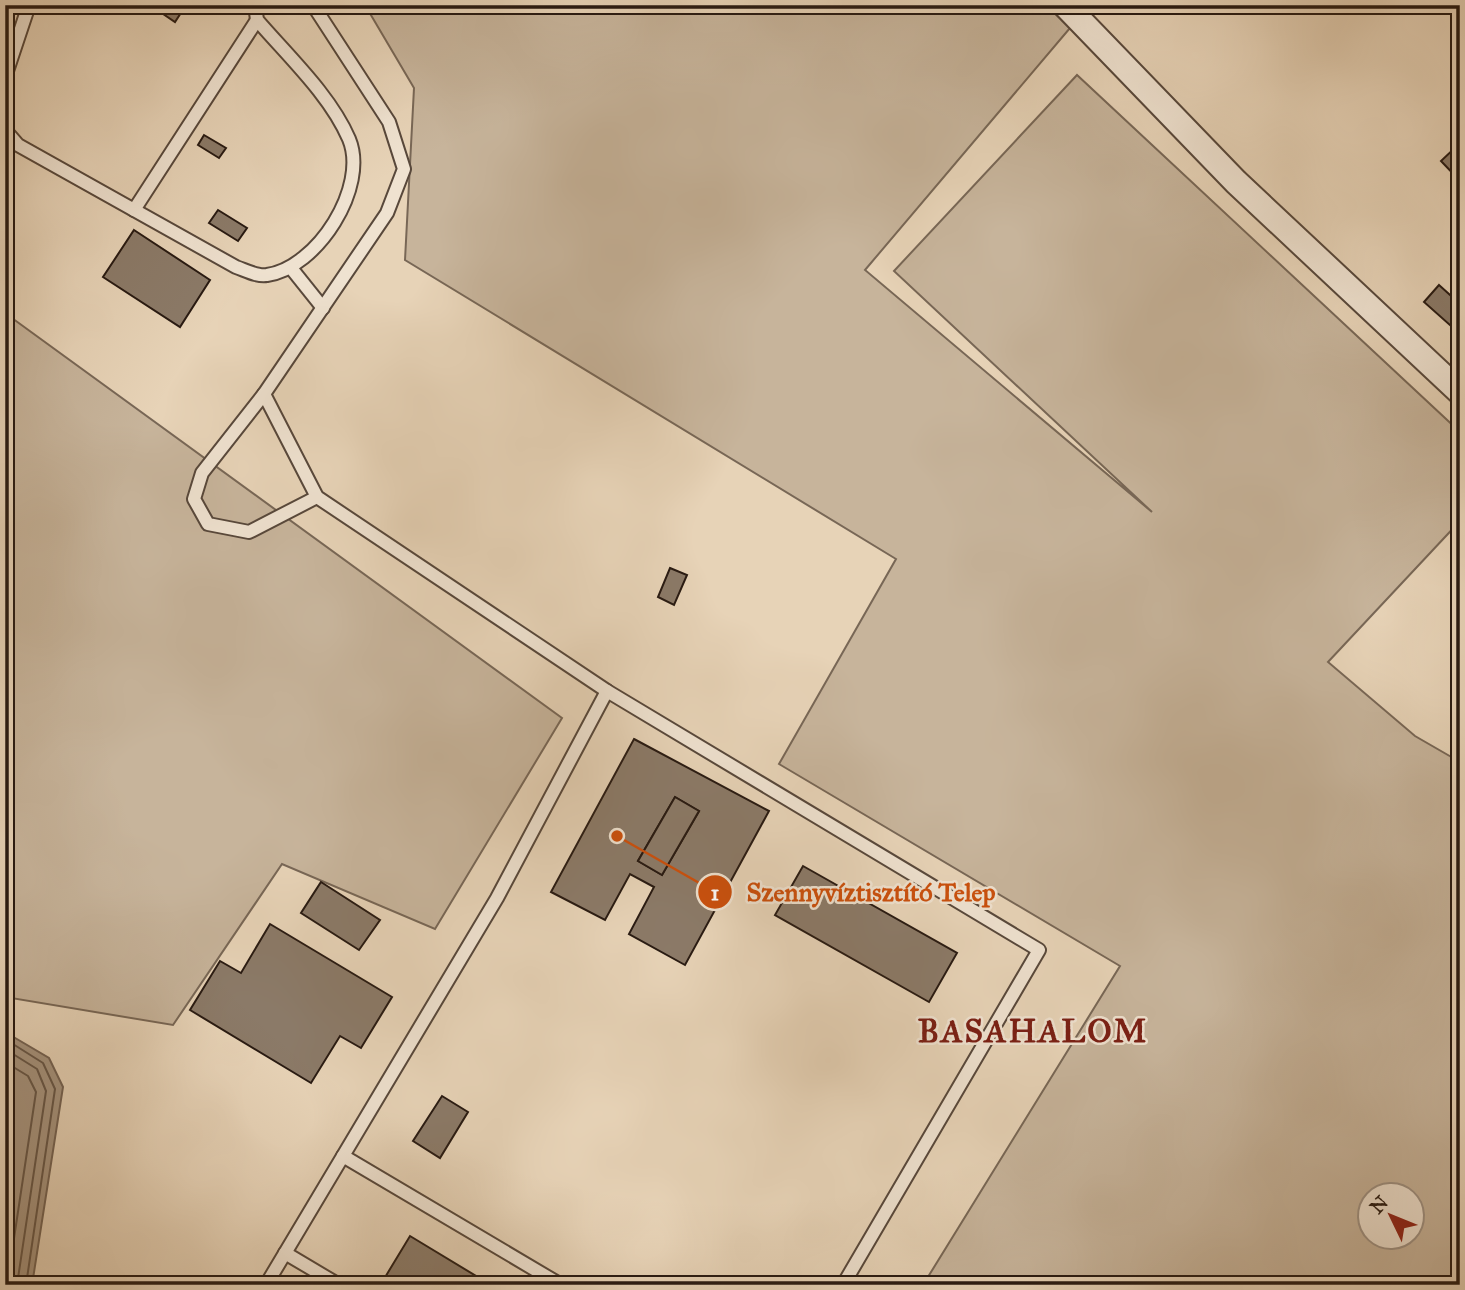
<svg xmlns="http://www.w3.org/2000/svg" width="1465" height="1290" font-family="'IM FELL Great Primer',serif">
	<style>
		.green { fill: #c7b49b; stroke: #786756; stroke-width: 2; fill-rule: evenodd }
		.water { fill: #a6947f; stroke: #746353; stroke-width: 2 }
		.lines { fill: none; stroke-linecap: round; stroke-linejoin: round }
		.shore { stroke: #675748; stroke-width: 2 }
		.building { fill: #8b7a68; stroke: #281a12; stroke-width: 2; fill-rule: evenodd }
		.lane-casing { stroke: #58483b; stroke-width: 16 }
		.street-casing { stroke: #58483b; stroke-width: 28 }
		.lane { stroke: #efe2d0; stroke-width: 12 }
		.street { stroke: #efe2d0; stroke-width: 24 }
		.labels { text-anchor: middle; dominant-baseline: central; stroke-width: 5; stroke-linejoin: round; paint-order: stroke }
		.district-label { font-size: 32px; font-weight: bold; letter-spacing: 2px; fill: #7a1f14; stroke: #efe2d0 }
		.leader { fill: none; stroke: #cb500d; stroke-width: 2.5 }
		.callout-dot { fill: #cb500d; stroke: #efe2d0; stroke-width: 2.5 }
		.mark-label { font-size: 21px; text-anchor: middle; font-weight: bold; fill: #fff }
		.callout-label { font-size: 26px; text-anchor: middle; font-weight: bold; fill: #cb500d; stroke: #efe2d0; stroke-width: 5; stroke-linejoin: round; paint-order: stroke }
	</style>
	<rect width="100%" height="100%" fill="#e7d3b7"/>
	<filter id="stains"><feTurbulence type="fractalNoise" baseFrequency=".00286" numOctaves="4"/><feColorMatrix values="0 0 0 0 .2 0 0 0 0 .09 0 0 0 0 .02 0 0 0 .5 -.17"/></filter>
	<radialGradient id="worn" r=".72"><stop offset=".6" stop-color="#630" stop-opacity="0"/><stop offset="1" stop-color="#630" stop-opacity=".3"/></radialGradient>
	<g class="green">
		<path d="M 365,5 L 1046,5 L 1070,28 L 865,270 L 1152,512 L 894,271 L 1077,75 L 1460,432 L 1460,521 L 1328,662 L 1415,736 L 1460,762 L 1460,1285 L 923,1285 L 1120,966 L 779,764 L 896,559 L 405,260 L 414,88 ZM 1370,1196 L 1412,1196 L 1412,1238 L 1370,1238 Z"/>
		<path d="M 5,313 L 562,718 L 435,929 L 282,864 L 173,1025 L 5,997 Z"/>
	</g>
	<path class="water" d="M 5,1032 L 49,1058 L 63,1087 L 32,1285 L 5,1285 Z"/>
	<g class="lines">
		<g class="shore">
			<path d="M 5,1039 L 43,1063 L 55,1089 L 26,1285"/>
			<path d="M 5,1049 L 37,1069 L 46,1091 L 17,1285"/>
			<path d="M 5,1062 L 28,1076 L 36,1092 L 7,1285"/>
		</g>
	</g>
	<g class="building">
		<path d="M 150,5 L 186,5 L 175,22 Z"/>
		<path d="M 204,135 L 226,148 L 219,158 L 198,145 Z"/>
		<path d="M 1460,143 L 1460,181 L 1441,161 Z"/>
		<path d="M 218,210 L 247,228 L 238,241 L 209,223 Z"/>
		<path d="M 134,230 L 210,280 L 180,327 L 103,277 Z"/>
		<path d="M 1439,285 L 1460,304 L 1460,317 L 1451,326 L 1424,302 Z"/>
		<path d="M 670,568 L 687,575 L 674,605 L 658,597 Z"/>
		<path d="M 634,739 L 769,811 L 685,965 L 629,934 L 654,887 L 630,874 L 605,920 L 551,892 ZM 675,797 L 699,811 L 662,875 L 638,861 Z"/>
		<path d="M 675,797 L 699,811 L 662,875 L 638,861 Z"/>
		<path d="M 803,866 L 957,953 L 929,1002 L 775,915 Z"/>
		<path d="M 321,882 L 380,920 L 359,950 L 301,913 Z"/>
		<path d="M 270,924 L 392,997 L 361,1048 L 340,1036 L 311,1083 L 190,1010 L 220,961 L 241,973 Z"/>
		<path d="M 442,1096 L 468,1112 L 440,1158 L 413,1141 Z"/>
		<path d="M 410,1236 L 491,1285 L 395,1285 L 384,1279 Z"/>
	</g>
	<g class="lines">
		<defs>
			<g id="lane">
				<path d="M 313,5 L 389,122 L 404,169 L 387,213 L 264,394 L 317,497 L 607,691 L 497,898 L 343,1156 L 561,1285"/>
				<path d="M 5,77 L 29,5"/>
				<path d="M 5,130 L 18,145 L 236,267 C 245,270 258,277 267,275 C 317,268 369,187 349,139 C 330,95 288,56 257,20 L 255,5"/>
				<path d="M 134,210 L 257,20"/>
				<path d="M 291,268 L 323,308"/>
				<path d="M 264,394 L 202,473 L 194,499 L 208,524 L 249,532 L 317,497"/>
				<path d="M 607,691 L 1039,950 L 843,1285"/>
				<path d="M 285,1253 L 339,1285"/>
				<path d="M 266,1285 L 343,1156"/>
			</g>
			<path id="street" d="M 1065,5 L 1236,182 L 1460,392"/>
		</defs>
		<use href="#lane" class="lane-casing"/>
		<use href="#street" class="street-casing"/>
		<use href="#lane" class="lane"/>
		<use href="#street" class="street"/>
	</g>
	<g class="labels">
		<g class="district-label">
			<text x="1033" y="1031">BASAHALOM</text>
		</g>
	</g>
	<path class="leader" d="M617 836L715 892"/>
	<g class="callout-dot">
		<circle cx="617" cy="836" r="7"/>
		<circle cx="715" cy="892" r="18"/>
	</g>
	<g class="mark-label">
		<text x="715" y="900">1</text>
	</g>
	<g class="callout-label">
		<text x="871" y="901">Szennyvíztisztító Telep</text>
	</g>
	<rect width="1465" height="1290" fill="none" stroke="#e7d3b7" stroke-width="28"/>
	<rect x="7" y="7" width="1451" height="1276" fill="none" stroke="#281a12" stroke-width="3.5"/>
	<rect x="14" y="14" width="1437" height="1262" fill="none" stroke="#281a12" stroke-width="2"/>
	<g transform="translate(1391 1216) rotate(313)"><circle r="33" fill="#efe2d0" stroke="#9f9284" stroke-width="2"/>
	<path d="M0-5L12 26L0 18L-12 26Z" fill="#8f2418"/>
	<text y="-10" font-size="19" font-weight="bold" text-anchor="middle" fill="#281a12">N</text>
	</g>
	<rect width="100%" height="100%" filter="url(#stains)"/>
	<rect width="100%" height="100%" fill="url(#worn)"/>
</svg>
